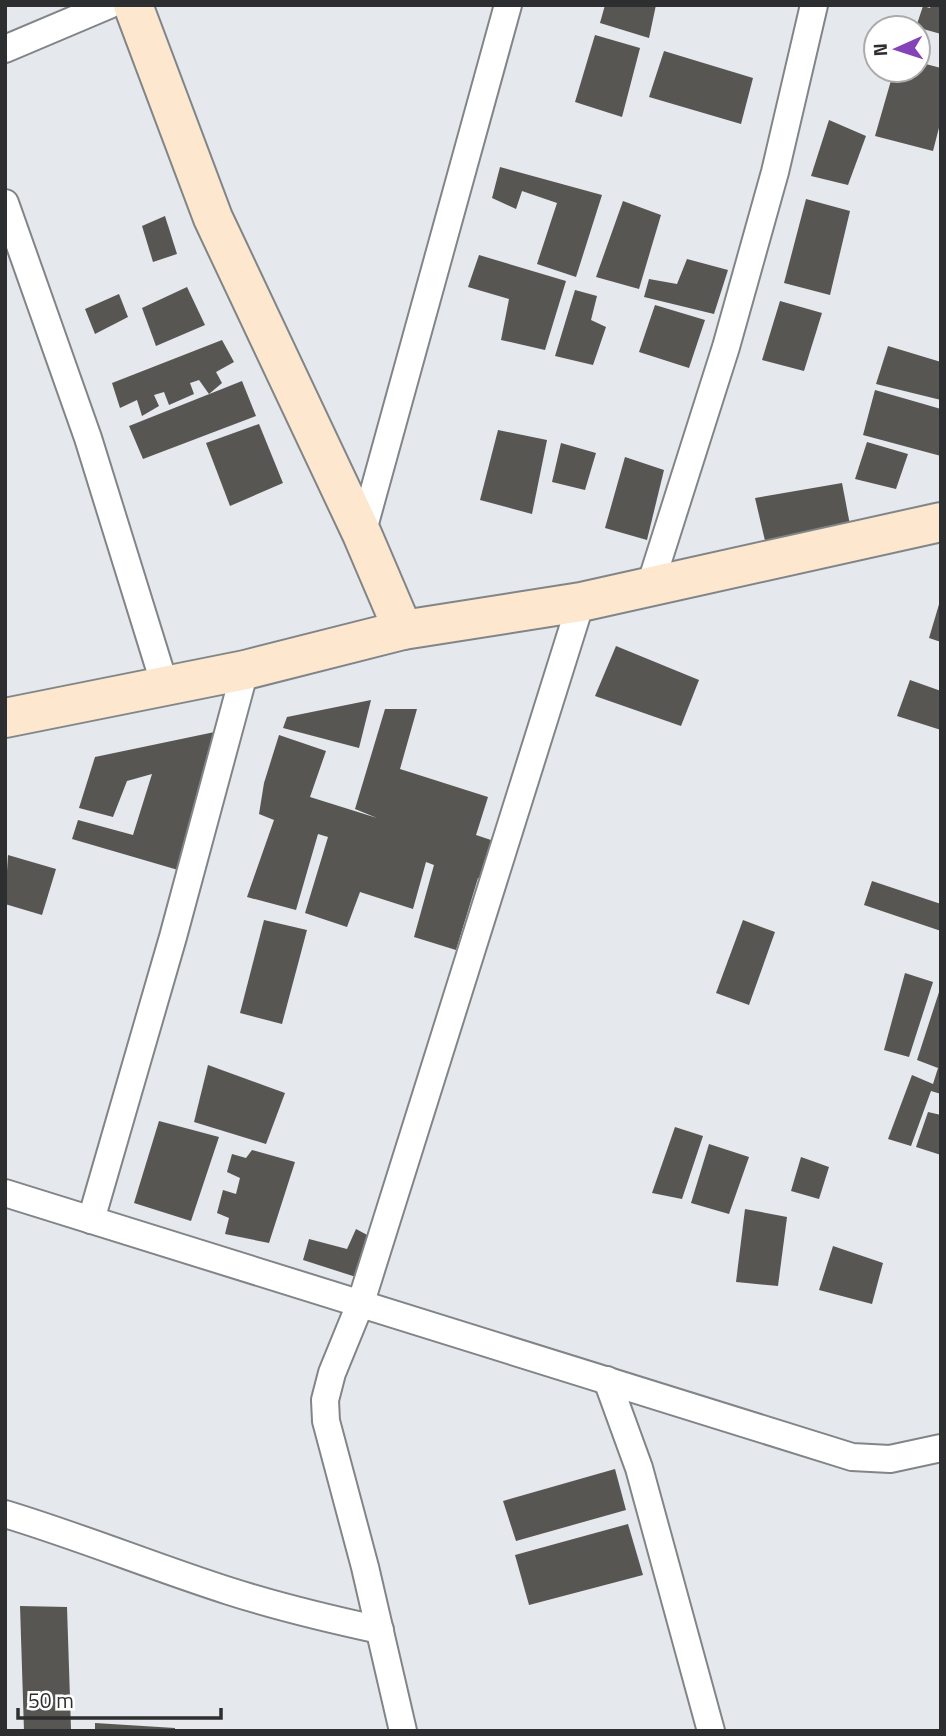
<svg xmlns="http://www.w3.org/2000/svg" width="946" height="1736" font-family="'Titillium Web',sans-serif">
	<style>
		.building { fill: #585652 }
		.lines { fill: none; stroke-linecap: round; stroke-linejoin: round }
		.street-casing { stroke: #818588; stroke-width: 30 }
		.secondary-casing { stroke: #818588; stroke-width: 42 }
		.street { stroke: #fff; stroke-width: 26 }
		.secondary { stroke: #fde7ce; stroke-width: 38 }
	</style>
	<rect width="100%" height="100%" fill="#e5e8ec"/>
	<g class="building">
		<path d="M 605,5 L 656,5 L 649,38 L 600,23 Z"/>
		<path d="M 931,5 L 941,5 L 941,34 L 916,27 L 923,6 L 930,8 Z"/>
		<path d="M 595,35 L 640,48 L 622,117 L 575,102 Z"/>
		<path d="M 664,51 L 753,78 L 741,124 L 649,97 Z"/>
		<path d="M 918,62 L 941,68 L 941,120 L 933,151 L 875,136 L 894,70 L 918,70 Z"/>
		<path d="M 829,120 L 866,136 L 848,185 L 811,176 Z"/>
		<path d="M 500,167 L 602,195 L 576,277 L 537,264 L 557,203 L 522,191 L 516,209 L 492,198 Z"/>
		<path d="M 806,199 L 850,211 L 830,295 L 784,283 Z"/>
		<path d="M 623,201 L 661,215 L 639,289 L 596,277 Z"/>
		<path d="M 165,216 L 177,254 L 153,262 L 142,226 Z"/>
		<path d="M 479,255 L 566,281 L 545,350 L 501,340 L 509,299 L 468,287 Z"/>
		<path d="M 687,259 L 728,270 L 714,314 L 644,297 L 649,279 L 677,284 Z"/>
		<path d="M 187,287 L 205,325 L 156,346 L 142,308 Z"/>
		<path d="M 575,290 L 597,296 L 591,320 L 606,327 L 593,365 L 555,356 Z"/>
		<path d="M 119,294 L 128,317 L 95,334 L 85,309 Z"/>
		<path d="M 780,301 L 822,313 L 804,371 L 762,360 Z"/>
		<path d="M 655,305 L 705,320 L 689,368 L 639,352 Z"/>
		<path d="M 222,340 L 234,362 L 216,372 L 222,383 L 209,394 L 199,380 L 190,383 L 194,394 L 169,405 L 164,392 L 154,395 L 159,406 L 142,416 L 137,400 L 120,408 L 112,383 Z"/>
		<path d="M 888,346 L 941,362 L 941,400 L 876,384 Z"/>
		<path d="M 242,381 L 256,416 L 143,459 L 129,426 Z"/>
		<path d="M 875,390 L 941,409 L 941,456 L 863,435 Z"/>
		<path d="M 259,424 L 283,483 L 230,506 L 206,443 Z"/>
		<path d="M 498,430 L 547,440 L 532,514 L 480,500 Z"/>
		<path d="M 867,442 L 908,454 L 896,489 L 855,479 Z"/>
		<path d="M 561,443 L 596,453 L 585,490 L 552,482 Z"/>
		<path d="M 625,457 L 664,470 L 647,540 L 605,528 Z"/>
		<path d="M 842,483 L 850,525 L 766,545 L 755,498 Z"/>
		<path d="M 940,601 L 941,601 L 941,642 L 929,638 Z"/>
		<path d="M 616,646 L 699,680 L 681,726 L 595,696 Z"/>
		<path d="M 910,680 L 941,691 L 941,730 L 897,716 Z"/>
		<path d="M 371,700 L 359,748 L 283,728 L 287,717 Z"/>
		<path d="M 385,709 L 417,709 L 400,769 L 488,797 L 476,835 L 506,845 L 494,883 L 478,878 L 456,950 L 414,937 L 434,865 L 426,862 L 413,909 L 360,892 L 347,927 L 305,913 L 328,837 L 318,834 L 296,910 L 247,897 L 274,820 L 259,814 L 264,783 L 279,735 L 326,751 L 310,797 L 377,818 L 355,809 Z"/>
		<path d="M 229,729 L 185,872 L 72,839 L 78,820 L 133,835 L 152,774 L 127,781 L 113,817 L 79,808 L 95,757 Z"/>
		<path d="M 8,855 L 56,869 L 42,915 L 5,904 Z"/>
		<path d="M 872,881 L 941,904 L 941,931 L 864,905 Z"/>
		<path d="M 264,920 L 307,930 L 282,1024 L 240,1013 Z"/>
		<path d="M 743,920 L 775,932 L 749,1005 L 716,993 Z"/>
		<path d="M 905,973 L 933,982 L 909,1057 L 884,1050 Z"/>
		<path d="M 940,989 L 941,1094 L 931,1091 L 911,1146 L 888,1139 L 912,1075 L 933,1084 L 938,1068 L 917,1060 Z"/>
		<path d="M 208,1065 L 285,1093 L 266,1144 L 194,1122 Z"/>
		<path d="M 928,1112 L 941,1115 L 941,1155 L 916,1147 Z"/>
		<path d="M 159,1121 L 219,1137 L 191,1221 L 134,1203 Z"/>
		<path d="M 675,1127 L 703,1136 L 682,1199 L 652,1193 Z"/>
		<path d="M 709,1144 L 749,1157 L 729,1214 L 691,1203 Z"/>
		<path d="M 252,1150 L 295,1162 L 269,1243 L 225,1234 L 229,1218 L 217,1213 L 223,1190 L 236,1194 L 240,1178 L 227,1172 L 232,1154 L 246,1158 Z"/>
		<path d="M 801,1157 L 829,1167 L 819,1199 L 791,1191 Z"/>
		<path d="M 745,1209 L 787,1217 L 778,1286 L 736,1282 Z"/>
		<path d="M 356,1229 L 371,1237 L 356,1277 L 303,1260 L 309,1239 L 347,1249 Z"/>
		<path d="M 833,1246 L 883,1263 L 872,1304 L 819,1290 Z"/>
		<path d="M 615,1469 L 626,1510 L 516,1541 L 503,1501 Z"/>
		<path d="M 628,1524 L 643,1575 L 529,1605 L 515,1555 Z"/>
		<path d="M 20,1606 L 67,1607 L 71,1729 L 24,1731 Z"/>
		<path d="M 95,1723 L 175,1728 L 175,1731 L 95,1731 Z"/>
	</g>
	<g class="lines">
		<defs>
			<g id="street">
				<path d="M 5,49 L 109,5"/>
				<path d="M 5,203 L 88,438 L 165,686"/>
				<path d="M 362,534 L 508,5"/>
				<path d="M 650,586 L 726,347 L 775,172 L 814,5"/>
				<path d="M 5,1193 L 852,1457 L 890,1459 L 941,1448"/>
				<path d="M 91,1220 L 173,937 L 245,670"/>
				<path d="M 607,1380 L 639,1468 L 711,1731"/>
				<path d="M 5,1514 C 81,1537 154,1567 229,1591 C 279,1607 329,1619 380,1630"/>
				<path d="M 403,1731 L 365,1567 L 326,1421 L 325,1400 L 332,1373 L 361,1302 L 581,602"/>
			</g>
			<g id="secondary">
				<path d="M 133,5 L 213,218 L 362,534 L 403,630"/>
				<path d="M 5,718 L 245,670 L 403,630 L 581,602 L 941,522"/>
			</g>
		</defs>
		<use href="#street" class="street-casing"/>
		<use href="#secondary" class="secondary-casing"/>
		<use href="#street" class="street"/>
		<use href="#secondary" class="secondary"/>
	</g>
	<rect width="946" height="1736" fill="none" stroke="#2d2e2f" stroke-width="14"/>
	<g transform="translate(897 49) rotate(267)"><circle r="33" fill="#ffffff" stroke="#ababac" stroke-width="2"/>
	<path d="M0-5L12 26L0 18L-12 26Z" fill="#8443b7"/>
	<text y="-10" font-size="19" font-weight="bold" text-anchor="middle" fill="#2d2e2f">N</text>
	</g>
	<path d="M18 1708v10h203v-10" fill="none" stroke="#2d2e2f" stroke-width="3.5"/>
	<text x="28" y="1708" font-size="21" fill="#2d2e2f" stroke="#ffffff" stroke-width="5" paint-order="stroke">50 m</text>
</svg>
